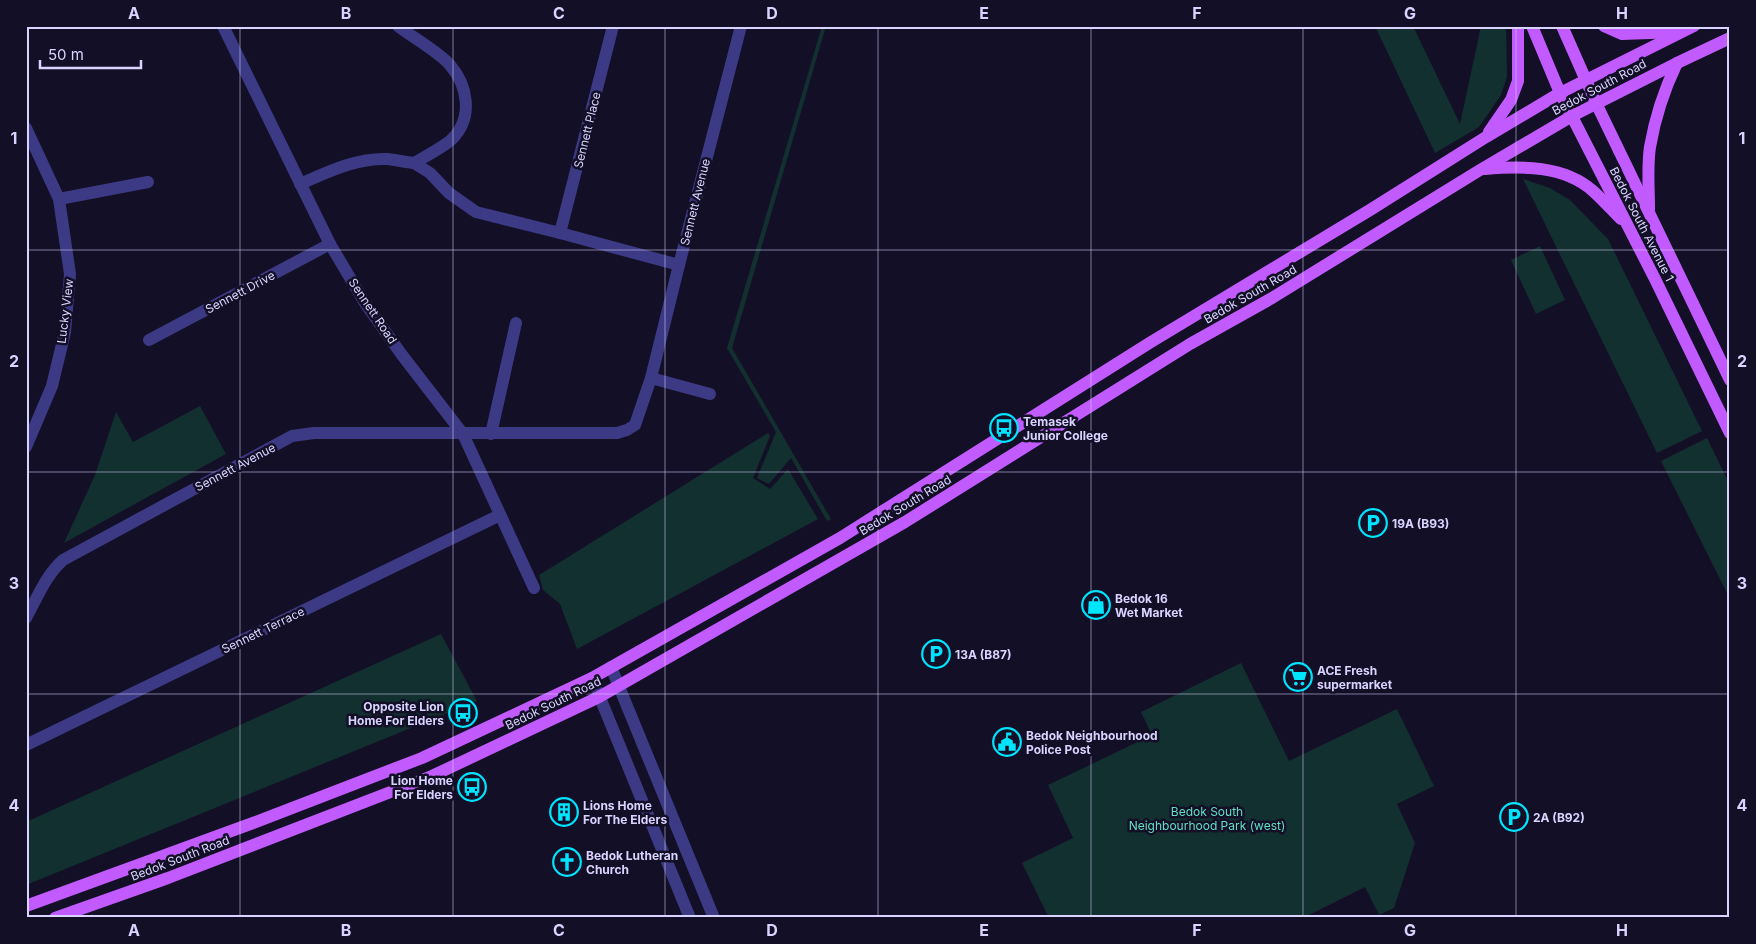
<svg xmlns="http://www.w3.org/2000/svg" width="1756" height="944" font-family="Inter,sans-serif">
	<style>
		.green { fill: #12302f }
		.lines { fill: none; stroke-linecap: round; stroke-linejoin: round }
		.minor { stroke: #3d3a85; stroke-width: 12 }
		.major { stroke: #c25bff; stroke-width: 12 }
		.grid { fill: none; stroke: #d9d4ff; stroke-width: 1; stroke-opacity: 0.55 }
		.labels { text-anchor: middle; dominant-baseline: central; stroke-width: 5; stroke-linejoin: round; paint-order: stroke }
		.street-label { font-size: 12px; fill: #d9d4ff; stroke: #130f26 }
		.poi-label { font-size: 12px; font-weight: bold; fill: #d9d4ff; stroke: #130f26; text-anchor: start }
		.park-label { font-size: 12px; fill: #5fe0c0; stroke: #130f26 }
		.neatline { fill: none; stroke: #d9d4ff; stroke-width: 2 }
		.grid-label { font-size: 16px; text-anchor: middle; font-weight: bold; fill: #d9d4ff }
	</style>
	<rect width="100%" height="100%" fill="#130f26"/>
	<g class="green">
		<path d="M 822,26 L 826,26 L 732,348 L 831,519 L 827,521 L 791,458 L 769,484 L 757,478 L 776,432 L 727,348 Z"/>
		<path d="M 1375,26 L 1413,26 L 1460,124 L 1481,26 L 1506,26 L 1507,77 L 1501,95 L 1479,127 L 1435,153 Z"/>
		<path d="M 1523,179 L 1550,188 L 1570,200 L 1608,239 L 1702,431 L 1657,453 Z"/>
		<path d="M 1540,246 L 1565,300 L 1536,314 L 1511,260 Z"/>
		<path d="M 200,406 L 226,454 L 64,543 L 95,475 L 116,412 L 133,442 Z"/>
		<path d="M 768,433 L 770,436 L 753,478 L 770,489 L 788,469 L 818,519 L 577,649 L 560,604 L 543,590 L 539,575 Z"/>
		<path d="M 1707,438 L 1730,485 L 1730,599 L 1661,461 Z"/>
		<path d="M 441,634 L 477,701 L 26,885 L 26,822 Z"/>
		<path d="M 1241,663 L 1289,761 L 1397,709 L 1434,786 L 1397,804 L 1415,843 L 1394,908 L 1379,915 L 1365,887 L 1303,918 L 1049,918 L 1022,863 L 1073,838 L 1048,785 L 1152,735 L 1141,712 Z"/>
	</g>
	<g class="lines">
		<g class="minor">
			<path d="M 223,26 L 330,244 L 365,303 L 402,355 L 463,434 L 534,588"/>
			<path d="M 26,128 L 59,199 L 70,274 L 65,332 L 52,386 L 26,447"/>
			<path d="M 414,163 L 430,173 L 449,193 L 476,212 L 560,233 L 679,265"/>
			<path d="M 300,184 C 328,172 356,158 387,159 C 396,160 405,162 414,163 C 424,157 446,146 453,138 C 473,117 468,86 450,65 C 439,52 412,37 398,26"/>
			<path d="M 59,199 L 148,182"/>
			<path d="M 560,233 L 613,26"/>
			<path d="M 149,340 L 330,244"/>
			<path d="M 651,378 L 710,394"/>
			<path d="M 491,434 L 516,323"/>
			<path d="M 26,618 C 37,598 46,575 63,560 L 292,436 L 314,433 L 617,433 L 627,430 L 635,425 L 651,378 L 679,265 L 741,26"/>
			<path d="M 611,667 L 714,918"/>
			<path d="M 592,678 L 690,918"/>
			<path d="M 26,745 L 500,515"/>
		</g>
		<g class="major">
			<path d="M 1532,26 L 1560,93 L 1655,279 L 1730,433"/>
			<path d="M 1562,26 L 1596,103 L 1730,380"/>
			<path d="M 1604,26 L 1622,34 L 1677,32"/>
			<path d="M 1489,132 L 1511,100 L 1518,81 L 1518,26"/>
			<path d="M 1485,169 C 1521,166 1564,165 1593,191 C 1603,200 1612,210 1621,219"/>
			<path d="M 1649,209 C 1649,189 1647,167 1650,147 C 1655,118 1664,90 1677,63"/>
			<path d="M 26,906 L 253,823 L 422,758 L 592,678 L 840,538 L 1151,342 L 1370,210 L 1486,137 L 1560,93 L 1694,26"/>
			<path d="M 55,918 L 168,878 L 432,776 L 599,697 L 905,522 L 1190,344 L 1272,298 L 1480,170 L 1572,116 L 1677,63 L 1730,38"/>
		</g>
	</g>
	<path class="grid" d="M 240,26 L 240,918M 453,26 L 453,918M 665,26 L 665,918M 878,26 L 878,918M 1091,26 L 1091,918M 1303,26 L 1303,918M 1516,26 L 1516,918M 26,250 L 1730,250M 26,472 L 1730,472M 26,694 L 1730,694"/>
	<defs>
		<symbol id="bus-ring" viewBox="-11 -11 22 22"><circle r="9.5" fill="#130f26" stroke="#00e5ff" stroke-width="1.5"/><path d="M-5-6H5V4H4V6H2V4H-2V6H-4V4H-5ZM-3.5-4V0h7V-4ZM-3.5 1.2v1.5H-2V1.2ZM2 1.2v1.5H3.5V1.2Z" fill="#00e5ff"/></symbol>
		<symbol id="parking-ring" viewBox="-11 -11 22 22"><circle r="9.5" fill="#130f26" stroke="#00e5ff" stroke-width="1.5"/><path d="M-3.5-5.5H1a3.5 3.5 0 0 1 0 7H-1V5.5H-3.5ZM-1-3.4V-.6H.8a1.4 1.4 0 0 0 0-2.8Z" fill="#00e5ff"/></symbol>
		<symbol id="shop-ring" viewBox="-11 -11 22 22"><circle r="9.5" fill="#130f26" stroke="#00e5ff" stroke-width="1.5"/><path d="M-5-2.5h2.3a2.7 3.5 0 0 1 5.4 0H5L5.5 6h-11ZM-1.5-2.5h3a1.5 2.3 0 0 0-3 0Z" fill="#00e5ff"/></symbol>
		<symbol id="supermarket-ring" viewBox="-11 -11 22 22"><circle r="9.5" fill="#130f26" stroke="#00e5ff" stroke-width="1.5"/><path d="M-6-5.5h2.5l.6 2H6L4.5 2H-2.5L-4.4-4H-6ZM-1.5 3.2a1.3 1.3 0 1 0 .1 0ZM3 3.2a1.3 1.3 0 1 0 .1 0Z" fill="#00e5ff"/></symbol>
		<symbol id="civic-ring" viewBox="-11 -11 22 22"><circle r="9.5" fill="#130f26" stroke="#00e5ff" stroke-width="1.5"/><path d="M-.6-6.5H3V-4.5H.6V-3L4-1V1h2V6H-6V1h2V-1L-.6-3ZM-1.2 2.5V6h2.4V2.5Z" fill="#00e5ff"/></symbol>
		<symbol id="building-ring" viewBox="-11 -11 22 22"><circle r="9.5" fill="#130f26" stroke="#00e5ff" stroke-width="1.5"/><path d="M-4-6H4V6H1V3H-1V6H-4ZM-2.5-4.3h1.7v1.8h-1.7ZM.8-4.3h1.7v1.8H.8ZM-2.5-1h1.7V.8h-1.7ZM.8-1h1.7V.8H.8Z" fill="#00e5ff"/></symbol>
		<symbol id="church-ring" viewBox="-11 -11 22 22"><circle r="9.5" fill="#130f26" stroke="#00e5ff" stroke-width="1.5"/><path d="M-1.2-6h2.4v3.5h3.3v2.4h-3.3V6h-2.4V-.1h-3.3v-2.4h3.3Z" fill="#00e5ff"/></symbol>
	</defs>
	<g fill-rule="evenodd">
		<use href="#bus-ring" x="988" y="412" width="32" height="32"/>
		<use href="#parking-ring" x="1357" y="507" width="32" height="32"/>
		<use href="#shop-ring" x="1080" y="589" width="32" height="32"/>
		<use href="#parking-ring" x="920" y="638" width="32" height="32"/>
		<use href="#supermarket-ring" x="1282" y="661" width="32" height="32"/>
		<use href="#bus-ring" x="447" y="697" width="32" height="32"/>
		<use href="#civic-ring" x="991" y="726" width="32" height="32"/>
		<use href="#bus-ring" x="456" y="771" width="32" height="32"/>
		<use href="#building-ring" x="548" y="796" width="32" height="32"/>
		<use href="#parking-ring" x="1498" y="801" width="32" height="32"/>
		<use href="#church-ring" x="551" y="846" width="32" height="32"/>
	</g>
	<g class="labels">
		<g class="street-label">
			<text transform="translate(1599 87) rotate(-28)">Bedok South Road</text>
			<text transform="translate(587 130) rotate(-76)">Sennett Place</text>
			<text transform="translate(695 202) rotate(-76)">Sennett Avenue</text>
			<text transform="translate(1642 224) rotate(63)">Bedok South Avenue 1</text>
			<text transform="translate(240 292) rotate(-28)">Sennett Drive</text>
			<text transform="translate(1250 294) rotate(-30)">Bedok South Road</text>
			<text transform="translate(65 311) rotate(-83)">Lucky View</text>
			<text transform="translate(373 311) rotate(56)">Sennett Road</text>
			<text transform="translate(235 467) rotate(-28)">Sennett Avenue</text>
			<text transform="translate(905 505) rotate(-31)">Bedok South Road</text>
			<text transform="translate(263 630) rotate(-26)">Sennett Terrace</text>
			<text transform="translate(553 703) rotate(-26)">Bedok South Road</text>
			<text transform="translate(180 858) rotate(-21)">Bedok South Road</text>
		</g>
		<g class="poi-label">
			<text x="1023" y="421">Temasek<tspan x="1023" dy="14">Junior College</tspan></text>
			<text x="1392" y="523">19A (B93)</text>
			<text x="1115" y="598">Bedok 16<tspan x="1115" dy="14">Wet Market</tspan></text>
			<text x="955" y="654">13A (B87)</text>
			<text x="1317" y="670">ACE Fresh<tspan x="1317" dy="14">supermarket</tspan></text>
			<text x="444" y="706" text-anchor="end">Opposite Lion<tspan x="444" dy="14">Home For Elders</tspan></text>
			<text x="1026" y="735">Bedok Neighbourhood<tspan x="1026" dy="14">Police Post</tspan></text>
			<text x="453" y="780" text-anchor="end">Lion Home<tspan x="453" dy="14">For Elders</tspan></text>
			<text x="583" y="805">Lions Home<tspan x="583" dy="14">For The Elders</tspan></text>
			<text x="1533" y="817">2A (B92)</text>
			<text x="586" y="855">Bedok Lutheran<tspan x="586" dy="14">Church</tspan></text>
		</g>
		<g class="park-label">
			<text x="1207" y="811">Bedok South<tspan x="1207" dy="14">Neighbourhood Park (west)</tspan></text>
		</g>
	</g>
	<rect width="1756" height="944" fill="none" stroke="#130f26" stroke-width="55"/>
	<path d="M40 60v8h101v-8" fill="none" stroke="#d9d4ff" stroke-width="2.5"/>
	<text x="48" y="60" font-size="15" fill="#d9d4ff" stroke="#130f26" stroke-width="4" paint-order="stroke">50 m</text>
	<rect x="28" y="28" width="1700" height="888" class="neatline"/>
	<g class="grid-label">
		<text x="134" y="19">A</text>
		<text x="346" y="19">B</text>
		<text x="559" y="19">C</text>
		<text x="772" y="19">D</text>
		<text x="984" y="19">E</text>
		<text x="1197" y="19">F</text>
		<text x="1410" y="19">G</text>
		<text x="1622" y="19">H</text>
		<text x="14" y="144">1</text>
		<text x="1742" y="144">1</text>
		<text x="14" y="367">2</text>
		<text x="1742" y="367">2</text>
		<text x="14" y="589">3</text>
		<text x="1742" y="589">3</text>
		<text x="14" y="811">4</text>
		<text x="1742" y="811">4</text>
		<text x="134" y="936">A</text>
		<text x="346" y="936">B</text>
		<text x="559" y="936">C</text>
		<text x="772" y="936">D</text>
		<text x="984" y="936">E</text>
		<text x="1197" y="936">F</text>
		<text x="1410" y="936">G</text>
		<text x="1622" y="936">H</text>
	</g>
</svg>
